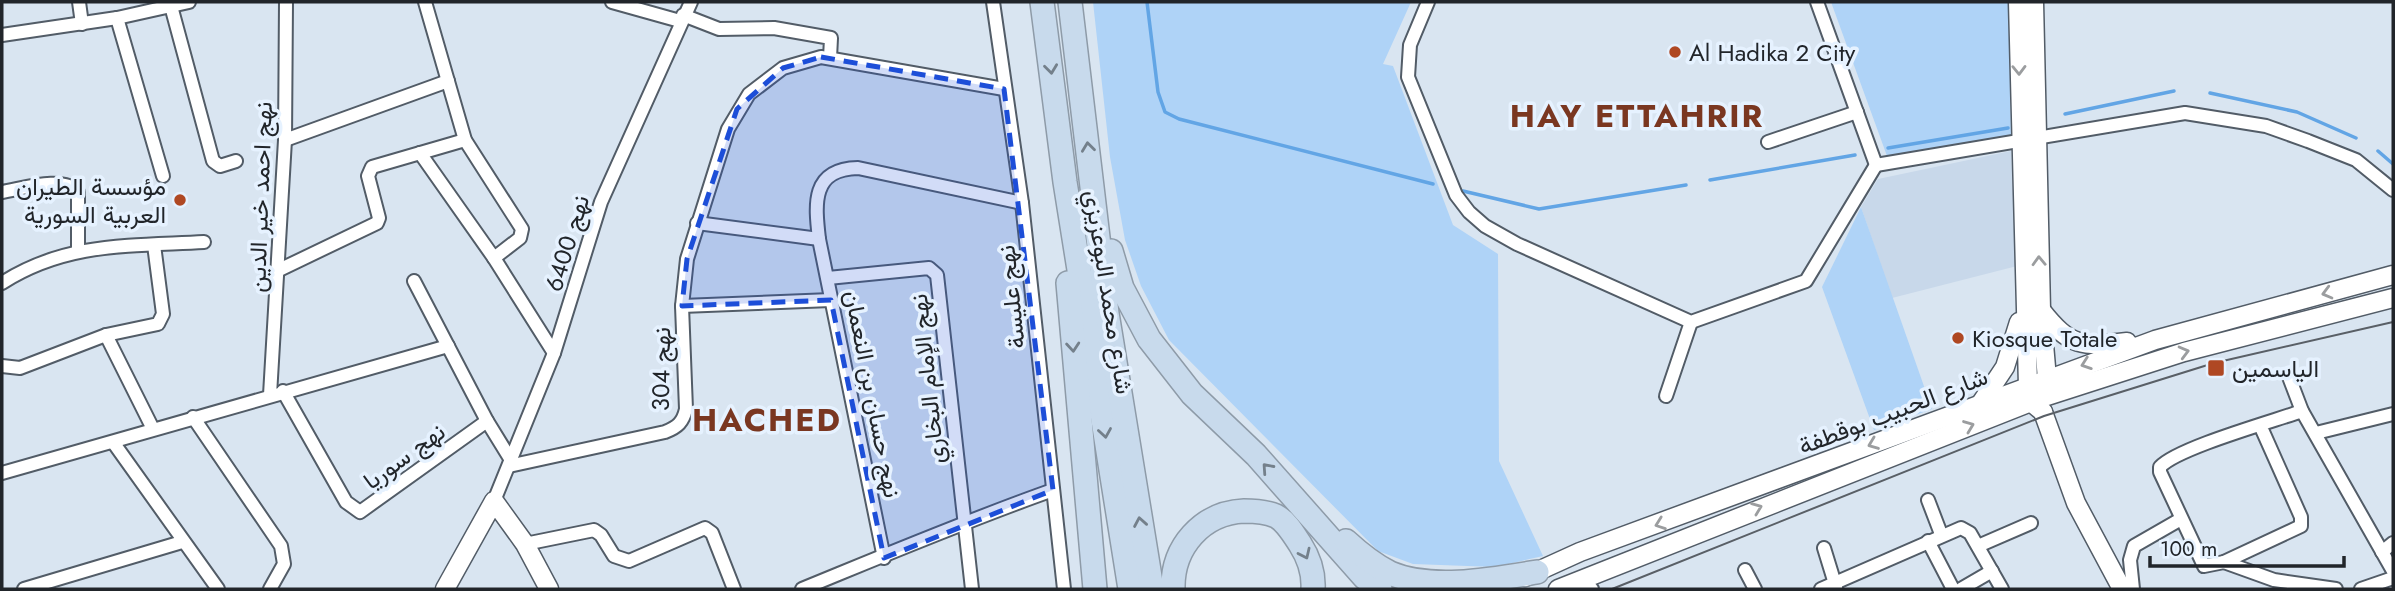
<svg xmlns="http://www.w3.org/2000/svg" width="2395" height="591" font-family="Jost,Vazirmatn,sans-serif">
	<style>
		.built { fill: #c8d8ea }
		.green { fill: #afd3f7 }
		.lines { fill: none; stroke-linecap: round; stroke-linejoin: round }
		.stream { stroke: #62a5e5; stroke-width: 3.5 }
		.street-casing { stroke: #525c67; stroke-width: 16 }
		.secondary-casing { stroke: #525c67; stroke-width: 21 }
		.highway-casing { stroke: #8e9ba8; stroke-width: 26 }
		.street { stroke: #fff; stroke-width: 12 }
		.secondary { stroke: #fff; stroke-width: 18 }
		.highway { stroke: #c8daec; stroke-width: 23 }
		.tram { stroke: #595f66; stroke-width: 2 }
		.oneway { stroke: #74808b }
		.oneway2 { stroke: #9b9d9f }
		.marked { fill: #1d4ed8; fill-opacity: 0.2; stroke: #1d4ed8; stroke-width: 5; stroke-dasharray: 14 9; stroke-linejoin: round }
		.poi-dot { fill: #af4823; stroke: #e6f2ff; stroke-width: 2.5 }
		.labels { text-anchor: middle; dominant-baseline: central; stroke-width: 7; stroke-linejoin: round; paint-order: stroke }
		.poi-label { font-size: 24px; fill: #21252a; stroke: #e6f2ff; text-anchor: start }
		.street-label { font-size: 24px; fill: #21252a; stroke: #e6f2ff }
		.district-label { font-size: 32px; font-weight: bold; letter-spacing: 2px; fill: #7a3721; stroke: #e6f2ff }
	</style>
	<rect width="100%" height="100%" fill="#d9e5f1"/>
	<path class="built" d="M 2011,151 L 2017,266 L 1892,298 L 1861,207 L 1878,179 Z"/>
	<g class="green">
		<path d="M 1093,2 L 1411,2 L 1383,64 L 1393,66 L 1453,225 L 1498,254 L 1499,461 L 1543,556 L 1495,567 L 1413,564 L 1378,551 L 1169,340 L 1141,286 L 1125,240 L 1110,157 Z"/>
		<path d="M 1831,2 L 2009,2 L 2011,137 L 1887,156 Z"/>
		<path d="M 1861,207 L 1932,409 L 1874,430 L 1822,287 Z"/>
	</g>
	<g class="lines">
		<g class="stream">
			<path d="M 1147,2 L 1158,92 L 1165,112 L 1179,119 L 1433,184"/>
			<path d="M 2210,93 L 2297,112 L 2356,138"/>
			<path d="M 2065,114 L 2174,91"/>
			<path d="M 1888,148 L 2008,128"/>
			<path d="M 2378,151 L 2393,164"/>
			<path d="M 1710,180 L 1855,155"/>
			<path d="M 1463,191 L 1539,209 L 1686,185"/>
		</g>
		<defs>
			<g id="street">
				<path d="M 79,2 L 82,24"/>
				<path d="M 425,2 L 465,140 L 522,229 L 520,238 L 494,258"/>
				<path d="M 612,2 L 680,21"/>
				<path d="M 993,2 L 1022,203 L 1064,589"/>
				<path d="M 1428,2 L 1410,45 L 1408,77 L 1456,195 L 1469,212 L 1485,226 L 1517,244 L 1691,322 L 1806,281 L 1876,165"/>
				<path d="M 1817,2 L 1876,165"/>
				<path d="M 171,6 L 213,161 L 220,166 L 236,161"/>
				<path d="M 683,15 L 719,29 L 774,28 L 831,38 L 830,58"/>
				<path d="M 117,18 L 163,176"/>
				<path d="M 2,35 L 117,18 L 189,2"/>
				<path d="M 285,140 L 448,81"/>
				<path d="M 1768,142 L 1857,112"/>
				<path d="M 420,153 L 494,258 L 554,353"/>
				<path d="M 1876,165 L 2185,113 L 2266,126 L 2308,141 L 2356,160 L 2393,190"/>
				<path d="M 2,192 C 22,189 63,175 78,192 L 78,250"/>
				<path d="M 697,223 L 819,239"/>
				<path d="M 279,270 L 377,223 L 379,218 L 368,176 L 372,167 L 465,140"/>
				<path d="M 828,278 L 929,268 L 937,275 L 972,589"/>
				<path d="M 414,281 L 487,421 L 511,460"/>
				<path d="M 2,283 C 66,242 131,246 204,242"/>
				<path d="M 682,306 L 831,300"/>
				<path d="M 106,335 L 153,429"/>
				<path d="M 2,366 L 20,368 L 106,335 L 158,324 L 163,314 L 154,245"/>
				<path d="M 2289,377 L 2302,411 L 2393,571"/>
				<path d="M 283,391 L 346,502 L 360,512 L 487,421"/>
				<path d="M 270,395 L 285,140 L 286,2"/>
				<path d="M 1666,396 L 1691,322"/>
				<path d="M 193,417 L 281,546 L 284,564 L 270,589"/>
				<path d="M 2260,425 L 2301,517 L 2301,526 L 2224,562 L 2204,566 L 2160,472 L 2160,467 C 2177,448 2274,421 2302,411"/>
				<path d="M 2316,433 L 2393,414"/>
				<path d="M 113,442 L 218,589"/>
				<path d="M 509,466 L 665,432 C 678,427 683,422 686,409 L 682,306 L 687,259 L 728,129 L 749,94 L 783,68 L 821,57 L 1004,89"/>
				<path d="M 2,473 L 448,346"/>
				<path d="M 1928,500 L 1941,534"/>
				<path d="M 494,501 L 554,353 L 601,202 L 691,2"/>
				<path d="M 1928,541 L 1953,589"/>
				<path d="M 525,544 L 594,530 L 601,535 L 614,556 L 629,561 L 705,528 L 712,533 L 734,589"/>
				<path d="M 1978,546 L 2031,523"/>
				<path d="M 1824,548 L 1836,587"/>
				<path d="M 2382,552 L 2393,543"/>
				<path d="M 884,558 L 819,239 C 815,204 811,169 858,168 L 1022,203"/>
				<path d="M 2224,562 L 2274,580 L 2336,589"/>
				<path d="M 1745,570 L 1755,589"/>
				<path d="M 1582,579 L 1592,589"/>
				<path d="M 24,589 L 182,542"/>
				<path d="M 802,589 C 885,555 968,520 1053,490"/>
				<path d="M 1821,589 L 1961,528 L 1970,533 L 2002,589"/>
				<path d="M 1961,589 L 1992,571"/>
				<path d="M 2133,589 L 2130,560 L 2134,546 L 2181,519"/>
				<path d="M 2361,589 L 2393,578"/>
			</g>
			<g id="secondary">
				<path d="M 2018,2 L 2028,386 L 2031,402 L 2043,412"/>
				<path d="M 2034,2 L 2041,310 L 2048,390"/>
				<path d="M 2041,310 C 2070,347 2082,347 2127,342"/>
				<path d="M 1981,403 L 2005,367 L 2019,322"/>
				<path d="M 2043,412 L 2076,503 L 2122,589"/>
				<path d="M 1525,577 L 1580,552 L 2155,340 L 2393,275"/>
				<path d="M 445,589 L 494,501 L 525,544 L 549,589"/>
				<path d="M 1558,589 L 2041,398 L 2184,352 L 2393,298"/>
			</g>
			<g id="highway">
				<path d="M 1042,2 L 1065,182 L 1130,589"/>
				<path d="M 1070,2 L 1107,313 L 1152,589"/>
				<path d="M 1111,251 L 1122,288 L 1149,339 L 1192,394 L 1256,455 L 1364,577 L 1380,589"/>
				<path d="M 1068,283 L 1095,589"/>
				<path d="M 1346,541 C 1359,553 1374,565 1390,573 C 1432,591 1494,579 1537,572"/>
				<path d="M 1173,589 C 1172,547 1202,513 1244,511 C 1253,511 1267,512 1276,516 C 1286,521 1294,535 1300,544 C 1309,558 1314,572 1313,589"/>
			</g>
		</defs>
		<use href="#street" class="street-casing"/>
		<use href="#secondary" class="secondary-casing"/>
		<use href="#highway" class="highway-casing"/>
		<use href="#street" class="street"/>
		<use href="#secondary" class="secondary"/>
		<use href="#highway" class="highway"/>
		<path class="tram" d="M 1612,589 L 2044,416 L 2214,363 L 2393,322"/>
	</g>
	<defs><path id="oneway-chevron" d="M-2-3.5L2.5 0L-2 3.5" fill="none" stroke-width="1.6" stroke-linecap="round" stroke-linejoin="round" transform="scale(1.75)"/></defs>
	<g class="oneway">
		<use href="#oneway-chevron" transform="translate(1051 69) rotate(83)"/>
		<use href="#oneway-chevron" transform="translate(1088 147) rotate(-97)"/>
		<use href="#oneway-chevron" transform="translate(1073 347) rotate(85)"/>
		<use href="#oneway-chevron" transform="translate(1105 433) rotate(81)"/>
		<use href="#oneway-chevron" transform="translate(1267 468) rotate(-132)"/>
		<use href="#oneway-chevron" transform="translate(1140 522) rotate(-100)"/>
		<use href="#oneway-chevron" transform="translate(1305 554) rotate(65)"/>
	</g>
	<g class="oneway2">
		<use href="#oneway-chevron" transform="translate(2019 70) rotate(89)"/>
		<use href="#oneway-chevron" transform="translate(2039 261) rotate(-92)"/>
		<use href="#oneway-chevron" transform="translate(2327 293) rotate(165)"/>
		<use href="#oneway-chevron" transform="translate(2184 352) rotate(-15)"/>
		<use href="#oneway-chevron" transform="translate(2086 364) rotate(161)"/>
		<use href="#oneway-chevron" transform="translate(1969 426) rotate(-21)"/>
		<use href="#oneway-chevron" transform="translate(1873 444) rotate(159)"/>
		<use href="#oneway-chevron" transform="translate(1757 508) rotate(-21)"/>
		<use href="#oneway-chevron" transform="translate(1660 524) rotate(160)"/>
	</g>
	<path class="marked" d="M 821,57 L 1004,89 L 1053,490 L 884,558 L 831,300 L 682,306 L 687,259 L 737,109 L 783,68 Z"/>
	<g class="poi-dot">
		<circle cx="1675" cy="52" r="7"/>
		<circle cx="180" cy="200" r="7"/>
		<circle cx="1958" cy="338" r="7"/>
		<rect x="2207" y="359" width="18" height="18" rx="3.5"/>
	</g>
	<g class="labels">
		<g class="poi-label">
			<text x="1689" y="52">Al Hadika 2 City</text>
			<text x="166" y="186" text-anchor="end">مؤسسة الطيران<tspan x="166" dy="28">العربية السورية</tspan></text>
			<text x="1972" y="338">Kiosque Totale</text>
			<text x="2232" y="368">الياسمين</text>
		</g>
		<g class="street-label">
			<text transform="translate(260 197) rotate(-88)">نهج احمد خير الدين</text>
			<text transform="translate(567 243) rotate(-73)">نهج 6400</text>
			<text transform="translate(1109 292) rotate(81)">شارع محمد البوعزيزي</text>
			<text transform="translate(1011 297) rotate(-96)">نهج عليسة</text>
			<text transform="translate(661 369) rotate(-89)">نهج 304</text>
			<text transform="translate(927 379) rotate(-96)">نهج الإمام البخاري</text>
			<text transform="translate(873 394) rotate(79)">نهج حسان بن النعمان</text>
			<text transform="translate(1893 411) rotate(-21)">شارع الحبيب بوقطفة</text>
			<text transform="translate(404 456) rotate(-36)">نهج سوريا</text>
		</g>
		<g class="district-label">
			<text x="1637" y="116">HAY ETTAHRIR</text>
			<text x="767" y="420">HACHED</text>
		</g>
	</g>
	<rect width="2395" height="591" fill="none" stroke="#21252a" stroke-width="7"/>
	<path d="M2150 556v10h194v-10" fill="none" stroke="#21252a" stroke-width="3.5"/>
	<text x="2160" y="556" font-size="21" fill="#21252a" stroke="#e6f2ff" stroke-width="5" paint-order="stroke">100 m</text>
</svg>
